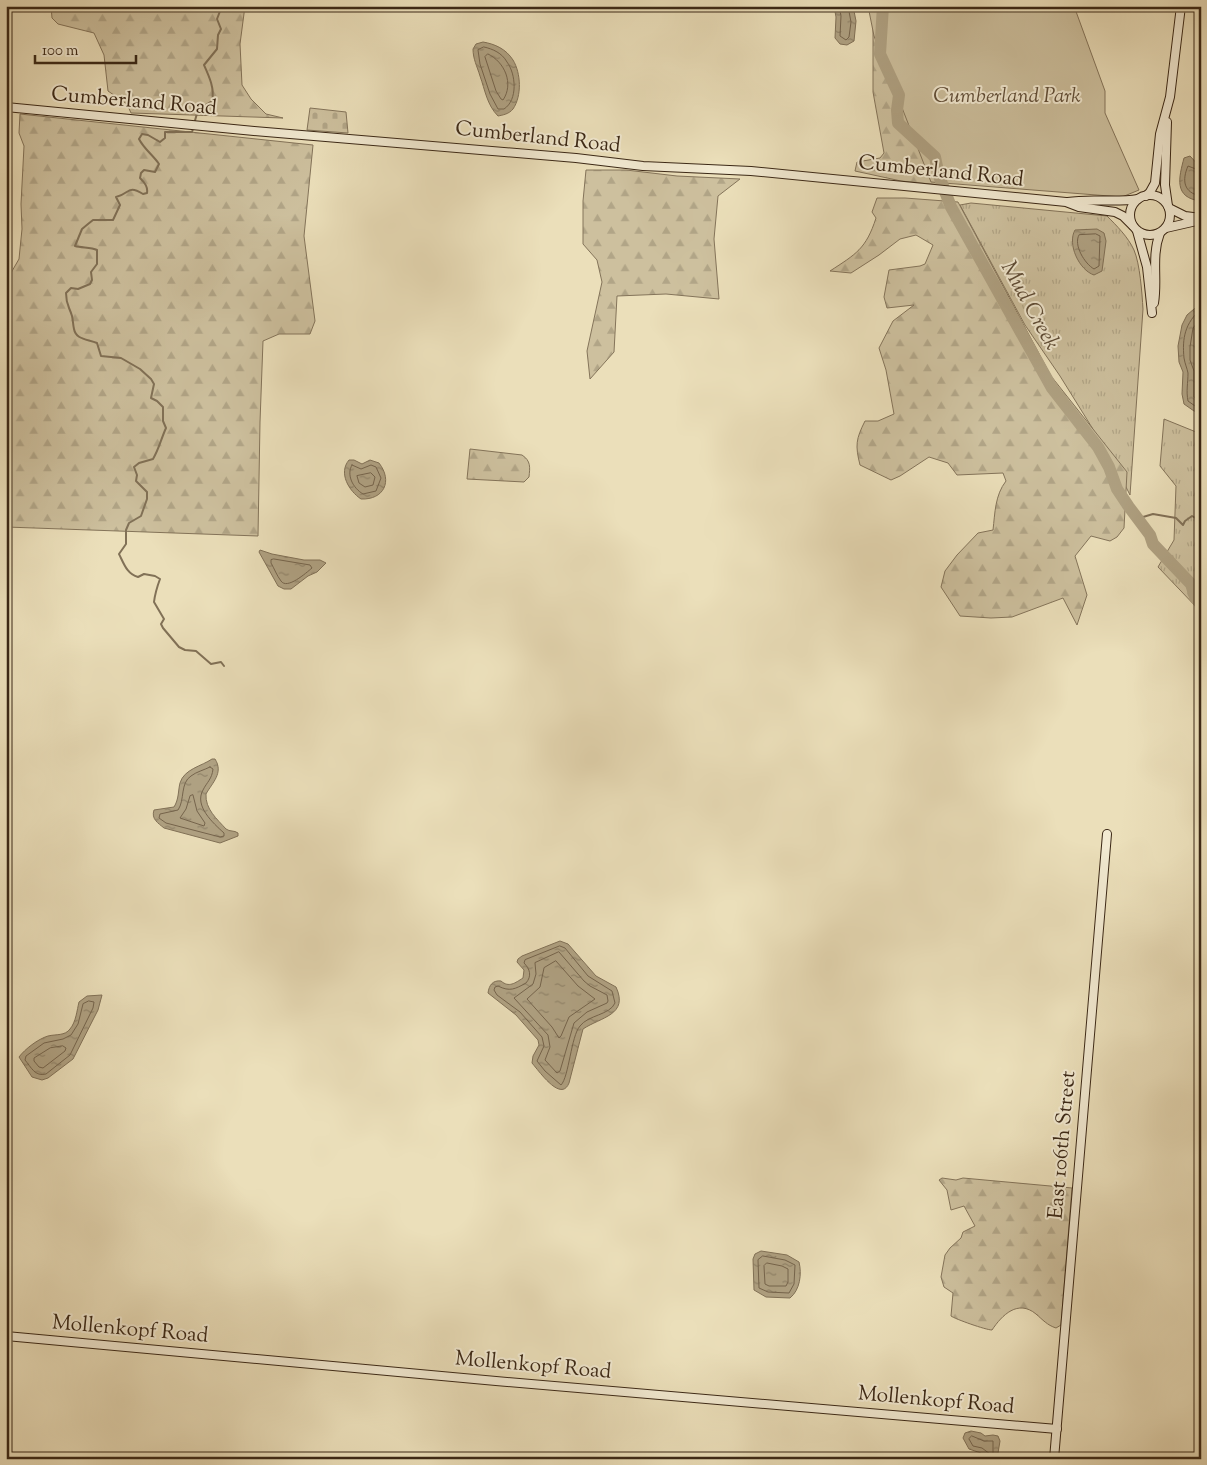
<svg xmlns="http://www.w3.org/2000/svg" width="1207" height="1465" font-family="'Sorts Mill Goudy',serif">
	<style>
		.grass { fill: url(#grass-tufts); stroke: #84745a }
		.forest { fill: url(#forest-firs); stroke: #84745a }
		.cemetery { fill: url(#cemetery-stones); stroke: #84745a }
		.green { fill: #cdc09e; stroke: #84745a }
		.water { fill: url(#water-ripples); stroke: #817157 }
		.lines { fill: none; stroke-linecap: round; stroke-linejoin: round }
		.shore { stroke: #75644c; stroke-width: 1 }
		.stream { stroke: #817157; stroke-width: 2 }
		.river { stroke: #afa182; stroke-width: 12 }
		.secondary-casing { stroke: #3b2816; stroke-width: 10 }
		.secondary { stroke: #f2ead2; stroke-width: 8 }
		.labels { text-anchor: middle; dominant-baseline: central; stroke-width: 4; stroke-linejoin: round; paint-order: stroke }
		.park-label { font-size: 21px; font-style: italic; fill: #604e38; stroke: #f2ead2 }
		.street-label { font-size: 21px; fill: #3b2816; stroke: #f2ead2 }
		.water-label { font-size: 22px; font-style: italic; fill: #5e4c36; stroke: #f2ead2 }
	</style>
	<defs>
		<pattern id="grass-tufts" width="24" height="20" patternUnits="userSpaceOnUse" patternTransform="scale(1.25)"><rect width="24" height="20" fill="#cdc09e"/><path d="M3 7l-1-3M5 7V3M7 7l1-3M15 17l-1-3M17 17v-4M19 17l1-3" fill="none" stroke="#b1a587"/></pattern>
		<pattern id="forest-firs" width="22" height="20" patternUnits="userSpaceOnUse" patternTransform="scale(1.25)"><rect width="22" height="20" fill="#cdc09e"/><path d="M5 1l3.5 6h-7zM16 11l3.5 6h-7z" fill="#b1a587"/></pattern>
		<pattern id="cemetery-stones" width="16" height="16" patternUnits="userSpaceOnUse" patternTransform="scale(1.25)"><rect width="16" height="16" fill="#cdc09e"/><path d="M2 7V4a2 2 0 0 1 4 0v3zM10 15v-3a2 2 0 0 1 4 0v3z" fill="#b1a587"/></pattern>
		<pattern id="water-ripples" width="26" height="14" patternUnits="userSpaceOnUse" patternTransform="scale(1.25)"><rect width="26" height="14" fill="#afa182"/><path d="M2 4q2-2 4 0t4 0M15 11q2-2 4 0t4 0" fill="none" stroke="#908369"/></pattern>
	</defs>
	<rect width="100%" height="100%" fill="#ebdfba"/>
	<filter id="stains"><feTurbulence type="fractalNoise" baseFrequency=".004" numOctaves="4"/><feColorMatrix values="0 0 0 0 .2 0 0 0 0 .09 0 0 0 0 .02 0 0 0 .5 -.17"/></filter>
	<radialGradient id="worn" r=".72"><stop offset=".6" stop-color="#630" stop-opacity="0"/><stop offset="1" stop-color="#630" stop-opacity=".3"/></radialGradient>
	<g class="grass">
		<path d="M 971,203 L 1107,216 C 1117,226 1128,237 1134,250 C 1140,264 1142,293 1143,309 L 1130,495 L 1114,463 L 1060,376 L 1025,325 L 960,205 Z"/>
		<path d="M 1164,419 L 1201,434 L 1201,612 L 1158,567 L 1174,540 L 1176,486 L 1160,466 Z"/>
	</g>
	<g class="forest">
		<path d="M 51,6 L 245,6 L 240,44 L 242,85 L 251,99 L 266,114 L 283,118 L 131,113 L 127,104 L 108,91 L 104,55 L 94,33 L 58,24 L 52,18 Z"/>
		<path d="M 873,6 L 936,171 L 941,185 L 901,181 L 855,171 L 857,162 L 880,158 L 884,153 L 873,92 Z"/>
		<path d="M 20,114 L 313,145 L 304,236 L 315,321 L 310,334 L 279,334 L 263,341 L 260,422 L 258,536 L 6,527 L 6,277 L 8,278 L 19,259 L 22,229 L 21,204 L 24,146 L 19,133 Z"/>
		<path d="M 586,170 L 626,170 L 677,176 L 740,179 L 718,196 L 714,239 L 719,299 L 666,294 L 617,296 L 614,352 L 590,379 L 587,351 L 602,282 L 597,260 L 583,244 L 583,201 Z"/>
		<path d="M 877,198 L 905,198 L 958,202 L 1051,376 L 1127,472 L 1124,528 L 1117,537 L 1110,541 L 1091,536 L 1075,556 L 1087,595 L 1077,625 L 1063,598 L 1012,617 L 991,618 L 960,616 L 941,587 L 945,571 L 957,555 L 978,533 L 993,530 C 995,513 995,495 1006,481 L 1003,473 L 957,475 L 948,463 L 929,457 L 900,476 L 891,480 L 860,465 C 855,445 856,439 865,421 L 878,421 L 894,414 L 886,370 L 879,348 L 893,321 L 914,305 L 887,308 L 884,297 L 889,270 L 920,266 L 925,264 L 933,245 L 916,235 L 900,239 L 879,255 L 851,273 L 830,271 C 856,254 866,249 876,218 L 872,212 Z"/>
		<path d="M 470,449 L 522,455 C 531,461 530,467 529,477 L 524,482 L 467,479 Z"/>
		<path d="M 942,1178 L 956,1180 L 963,1178 L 1072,1188 L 1061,1325 L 1056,1328 C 1047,1325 1043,1320 1036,1314 C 1018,1299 1002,1315 992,1330 C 986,1330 955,1319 951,1316 L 953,1293 L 944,1287 L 941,1277 L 945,1255 L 950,1248 L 961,1238 L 963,1232 L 975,1226 L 964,1206 L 951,1210 L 947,1190 L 939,1180 Z"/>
	</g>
	<path class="cemetery" d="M 310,108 L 346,112 L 348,133 L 307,130 Z"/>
	<path class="green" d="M 868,6 L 1074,6 L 1105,91 L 1105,113 L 1139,190 L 1122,197 L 931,182 L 874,36 Z"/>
	<g class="water">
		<path d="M 834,6 L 853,6 L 856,21 L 854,41 L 847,45 L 840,44 L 835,38 L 836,17 Z"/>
		<path d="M 483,42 C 495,44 506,49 513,60 C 521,73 522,96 513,109 C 509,114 503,115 498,116 C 487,105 485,90 480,76 C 477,66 473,59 473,49 L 476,44 Z"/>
		<path d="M 1190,156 L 1201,168 L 1201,201 C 1173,198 1179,177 1184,158 Z"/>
		<path d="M 1097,229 L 1104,233 L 1106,241 L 1102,271 L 1094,275 C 1079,270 1067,244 1075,230 Z"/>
		<path d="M 1201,303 L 1201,413 L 1194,411 L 1184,404 L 1182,394 L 1183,372 L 1179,362 L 1178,346 L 1182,325 L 1187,315 Z"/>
		<path d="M 349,460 L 354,460 L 362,464 L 370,460 L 379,463 C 393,481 384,500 361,499 C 349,491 338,473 349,460 Z"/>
		<path d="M 260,550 L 272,554 L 304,560 L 320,560 L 326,563 L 317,572 L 308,576 L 291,589 L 284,589 L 278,586 L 259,552 Z"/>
		<path d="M 212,759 L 215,759 C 224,773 212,783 206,794 C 205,809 217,819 226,829 C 230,832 234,830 238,833 L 238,836 L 220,843 L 164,828 C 158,823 151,819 154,810 L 174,807 C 179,799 178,791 180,783 C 184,769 202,766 212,759 Z"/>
		<path d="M 560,941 L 568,944 L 596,976 L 616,987 C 629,1015 601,1017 583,1029 L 569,1083 C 561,1103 539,1071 532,1063 L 533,1056 L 539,1045 L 538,1040 L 516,1015 L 488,993 C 489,985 493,980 501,981 C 509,988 515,983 523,978 L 524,970 L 517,962 L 518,959 L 522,956 Z"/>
		<path d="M 102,995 L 98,1010 L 73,1059 L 48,1078 L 42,1080 L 32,1077 L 19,1057 C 25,1049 38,1039 48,1036 C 56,1034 65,1036 70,1029 C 76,1022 77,1010 79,1002 L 87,996 Z"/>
		<path d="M 761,1251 L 787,1255 L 799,1262 C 802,1274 800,1290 790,1298 L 766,1297 L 754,1290 L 753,1259 L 755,1254 Z"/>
		<path d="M 971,1431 L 981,1433 L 985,1436 L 993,1435 L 998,1436 L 1000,1441 L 997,1459 L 987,1459 L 981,1453 L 969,1449 L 963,1438 L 965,1433 Z"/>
	</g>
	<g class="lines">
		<g class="shore">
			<path d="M 839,6 L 841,16 L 840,36 L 846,40 L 849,37 L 851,22 L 848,6"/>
			<path d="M 484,47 C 493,49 502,53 507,62 C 516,74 518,100 504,109 L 498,109 L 490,94 L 480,64 L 478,50 Z"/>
			<path d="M 488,54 C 505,62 514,84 503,100 L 501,99 L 496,91 L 485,57 Z"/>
			<path d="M 1201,171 L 1188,166 C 1182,180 1183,193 1201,196"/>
			<path d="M 1096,234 L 1100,236 L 1099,266 L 1094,269 C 1085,264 1073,245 1079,235 Z"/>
			<path d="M 1201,309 C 1185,323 1182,338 1184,358 C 1185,364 1187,368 1188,373 C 1188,383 1186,391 1188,401 L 1195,406 L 1201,408"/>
			<path d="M 1201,318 L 1193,328 L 1190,347 L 1190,360 L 1194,371 L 1194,397 L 1201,401"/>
			<path d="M 352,465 L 361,469 L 371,465 L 376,467 L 381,478 L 376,491 L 363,494 C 353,488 346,475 352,465 Z"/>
			<path d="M 371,473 L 375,477 L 373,485 L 365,487 L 359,483 L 357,476 Z"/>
			<path d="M 274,559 L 310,565 L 312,568 C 306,573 287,590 281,581 C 277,576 274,568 271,563 L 271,560 Z"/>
			<path d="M 210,767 L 213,769 C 212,779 207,782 203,790 C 194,806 213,823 224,833 L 224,836 L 220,837 L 166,823 L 159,818 L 160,814 L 178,810 C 185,800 180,783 191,776 C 196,772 204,770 210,767 Z"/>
			<path d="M 193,795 L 197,811 L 205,823 L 204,826 L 180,818 L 186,809 L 190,796 Z"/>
			<path d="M 560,946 L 565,948 L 588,976 L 612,991 L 615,1003 C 610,1015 588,1015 580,1026 C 571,1036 569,1077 561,1085 L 545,1071 L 537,1061 L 544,1046 L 542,1037 L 520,1012 L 497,995 L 494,990 L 495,987 L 498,986 C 510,992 515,989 526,983 C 532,976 530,969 524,963 L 525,960 Z"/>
			<path d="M 559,952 L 584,981 L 590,986 L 607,995 L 608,1001 L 607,1003 L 587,1012 L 574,1023 L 560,1071 L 557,1073 L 545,1060 L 550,1047 L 548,1035 L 514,998 L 533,984 L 536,974 L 535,963 Z"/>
			<path d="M 556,961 L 578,986 L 595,999 L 569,1017 L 561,1036 L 559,1038 L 552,1027 L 527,999 L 540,987 L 544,968 Z"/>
			<path d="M 89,1001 L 94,1002 L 93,1008 L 70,1055 L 46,1074 C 35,1077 31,1067 25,1060 L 26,1056 L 44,1043 L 63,1039 L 71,1035 L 78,1024 L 83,1004 Z"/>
			<path d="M 63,1046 L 66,1048 L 65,1051 L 43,1068 L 39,1067 L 34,1061 L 34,1058 L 50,1048 Z"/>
			<path d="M 763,1256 L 785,1260 L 795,1265 L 794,1284 L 789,1293 L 768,1292 L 759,1288 L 758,1260 Z"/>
			<path d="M 767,1263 L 782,1266 L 788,1269 L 788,1282 L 786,1286 L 769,1286 L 765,1284 L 764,1266 Z"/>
			<path d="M 972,1436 L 984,1441 L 993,1441 L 993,1454 L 990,1454 L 982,1448 L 973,1446 L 969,1439 Z"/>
		</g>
		<g class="stream">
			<path d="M 194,124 L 198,110 L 212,101 C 215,89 209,76 204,65 L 217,49 L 218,35 L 221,29 L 217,19 L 222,6"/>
			<path d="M 193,129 L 192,132 L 165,132 L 165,138 L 160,142 L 148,135 L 142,134 L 139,139 C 144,149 153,155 159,164 L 155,172 L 144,170 L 141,173 L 140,178 C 145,183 148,187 147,193 L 143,194 C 127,184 130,194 116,197 L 120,205 L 113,220 L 93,220 L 88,224 L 82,229 L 75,246 C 82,248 91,247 97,250 L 97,264 L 91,272 L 92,280 L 90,284 L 78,289 L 71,288 L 66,293 C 66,305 69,306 72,316 C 73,320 73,325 74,329 C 76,340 88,339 97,343 L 101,356 L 121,358 L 140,369 L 151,379 L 154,384 L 151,398 L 157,401 L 163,407 L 163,421 L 166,428 C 161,439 159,449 153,459 L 139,463 L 134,467 L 137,475 L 136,481 L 147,492 L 147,499 L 141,516 L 129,523 L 126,530 L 126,544 L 119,554 C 124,564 127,574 138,577 L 144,574 L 155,576 L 160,579 C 157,587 155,594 154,602 L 164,619 L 161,624 L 163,628 L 179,647 L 185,650 L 196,651 L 211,664 L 221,662 L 224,666"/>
			<path d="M 1139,519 L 1143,517 L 1153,514 L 1176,518 L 1183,525 L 1185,521 L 1192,516 L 1201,521"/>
		</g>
		<path class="river" d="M 883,6 L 880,54 L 899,95 L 897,110 L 898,123 L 935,157 L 939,176 L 951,207 L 1052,388 L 1098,447 L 1109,467 L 1117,489 L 1129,507 L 1150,535 L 1153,544 L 1191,584 L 1195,597 L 1201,605"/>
		<defs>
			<g id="secondary">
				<path d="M 6,107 L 254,131 L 576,158 L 643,166 L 751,171 L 1066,202 L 1079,207 L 1115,212 L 1123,216 L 1133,226"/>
				<path d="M 1167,122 L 1165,185 L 1168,206"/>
				<circle cx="1150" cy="215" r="20"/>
				<path d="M 1146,196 L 1150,192 L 1155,183 L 1160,134 L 1170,97 L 1181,6"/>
				<path d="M 1068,202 C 1091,198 1114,203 1138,199"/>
				<path d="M 1169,208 L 1185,216 L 1201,218"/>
				<path d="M 1166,228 L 1201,220"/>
				<path d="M 1137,231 L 1147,267 L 1152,313"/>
				<path d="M 1154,303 C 1158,280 1151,256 1160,233"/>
				<path d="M 6,1336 L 496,1381 L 1057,1429"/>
				<path d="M 1054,1459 L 1107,834"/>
			</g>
		</defs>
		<use href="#secondary" class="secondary-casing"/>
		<use href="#secondary" class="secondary"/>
	</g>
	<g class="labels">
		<g class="park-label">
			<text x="1007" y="97">Cumberland Park</text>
		</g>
		<g class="street-label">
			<text transform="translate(134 102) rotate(5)">Cumberland Road</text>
			<text transform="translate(538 138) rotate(6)">Cumberland Road</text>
			<text transform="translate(941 172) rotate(6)">Cumberland Road</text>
			<text transform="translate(1063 1145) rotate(-85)">East 106th Street</text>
			<text transform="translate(130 1330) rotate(5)">Mollenkopf Road</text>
			<text transform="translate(533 1366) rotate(5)">Mollenkopf Road</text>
			<text transform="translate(936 1401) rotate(5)">Mollenkopf Road</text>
		</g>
		<g class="water-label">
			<text transform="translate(1029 306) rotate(61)">Mud Creek</text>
		</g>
	</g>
	<rect width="1207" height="1465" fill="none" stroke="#ebdfba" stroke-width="25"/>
	<rect x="8" y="8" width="1192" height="1450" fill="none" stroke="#3b2816" stroke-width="2.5"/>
	<rect x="12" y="12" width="1182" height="1440" fill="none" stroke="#3b2816"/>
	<path d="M35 55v8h101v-8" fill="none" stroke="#3b2816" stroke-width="2.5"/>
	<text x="42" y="55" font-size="15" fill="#3b2816" stroke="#f2ead2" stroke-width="4" paint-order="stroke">100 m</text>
	<rect width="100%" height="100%" filter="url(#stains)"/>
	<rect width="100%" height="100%" fill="url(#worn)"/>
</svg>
